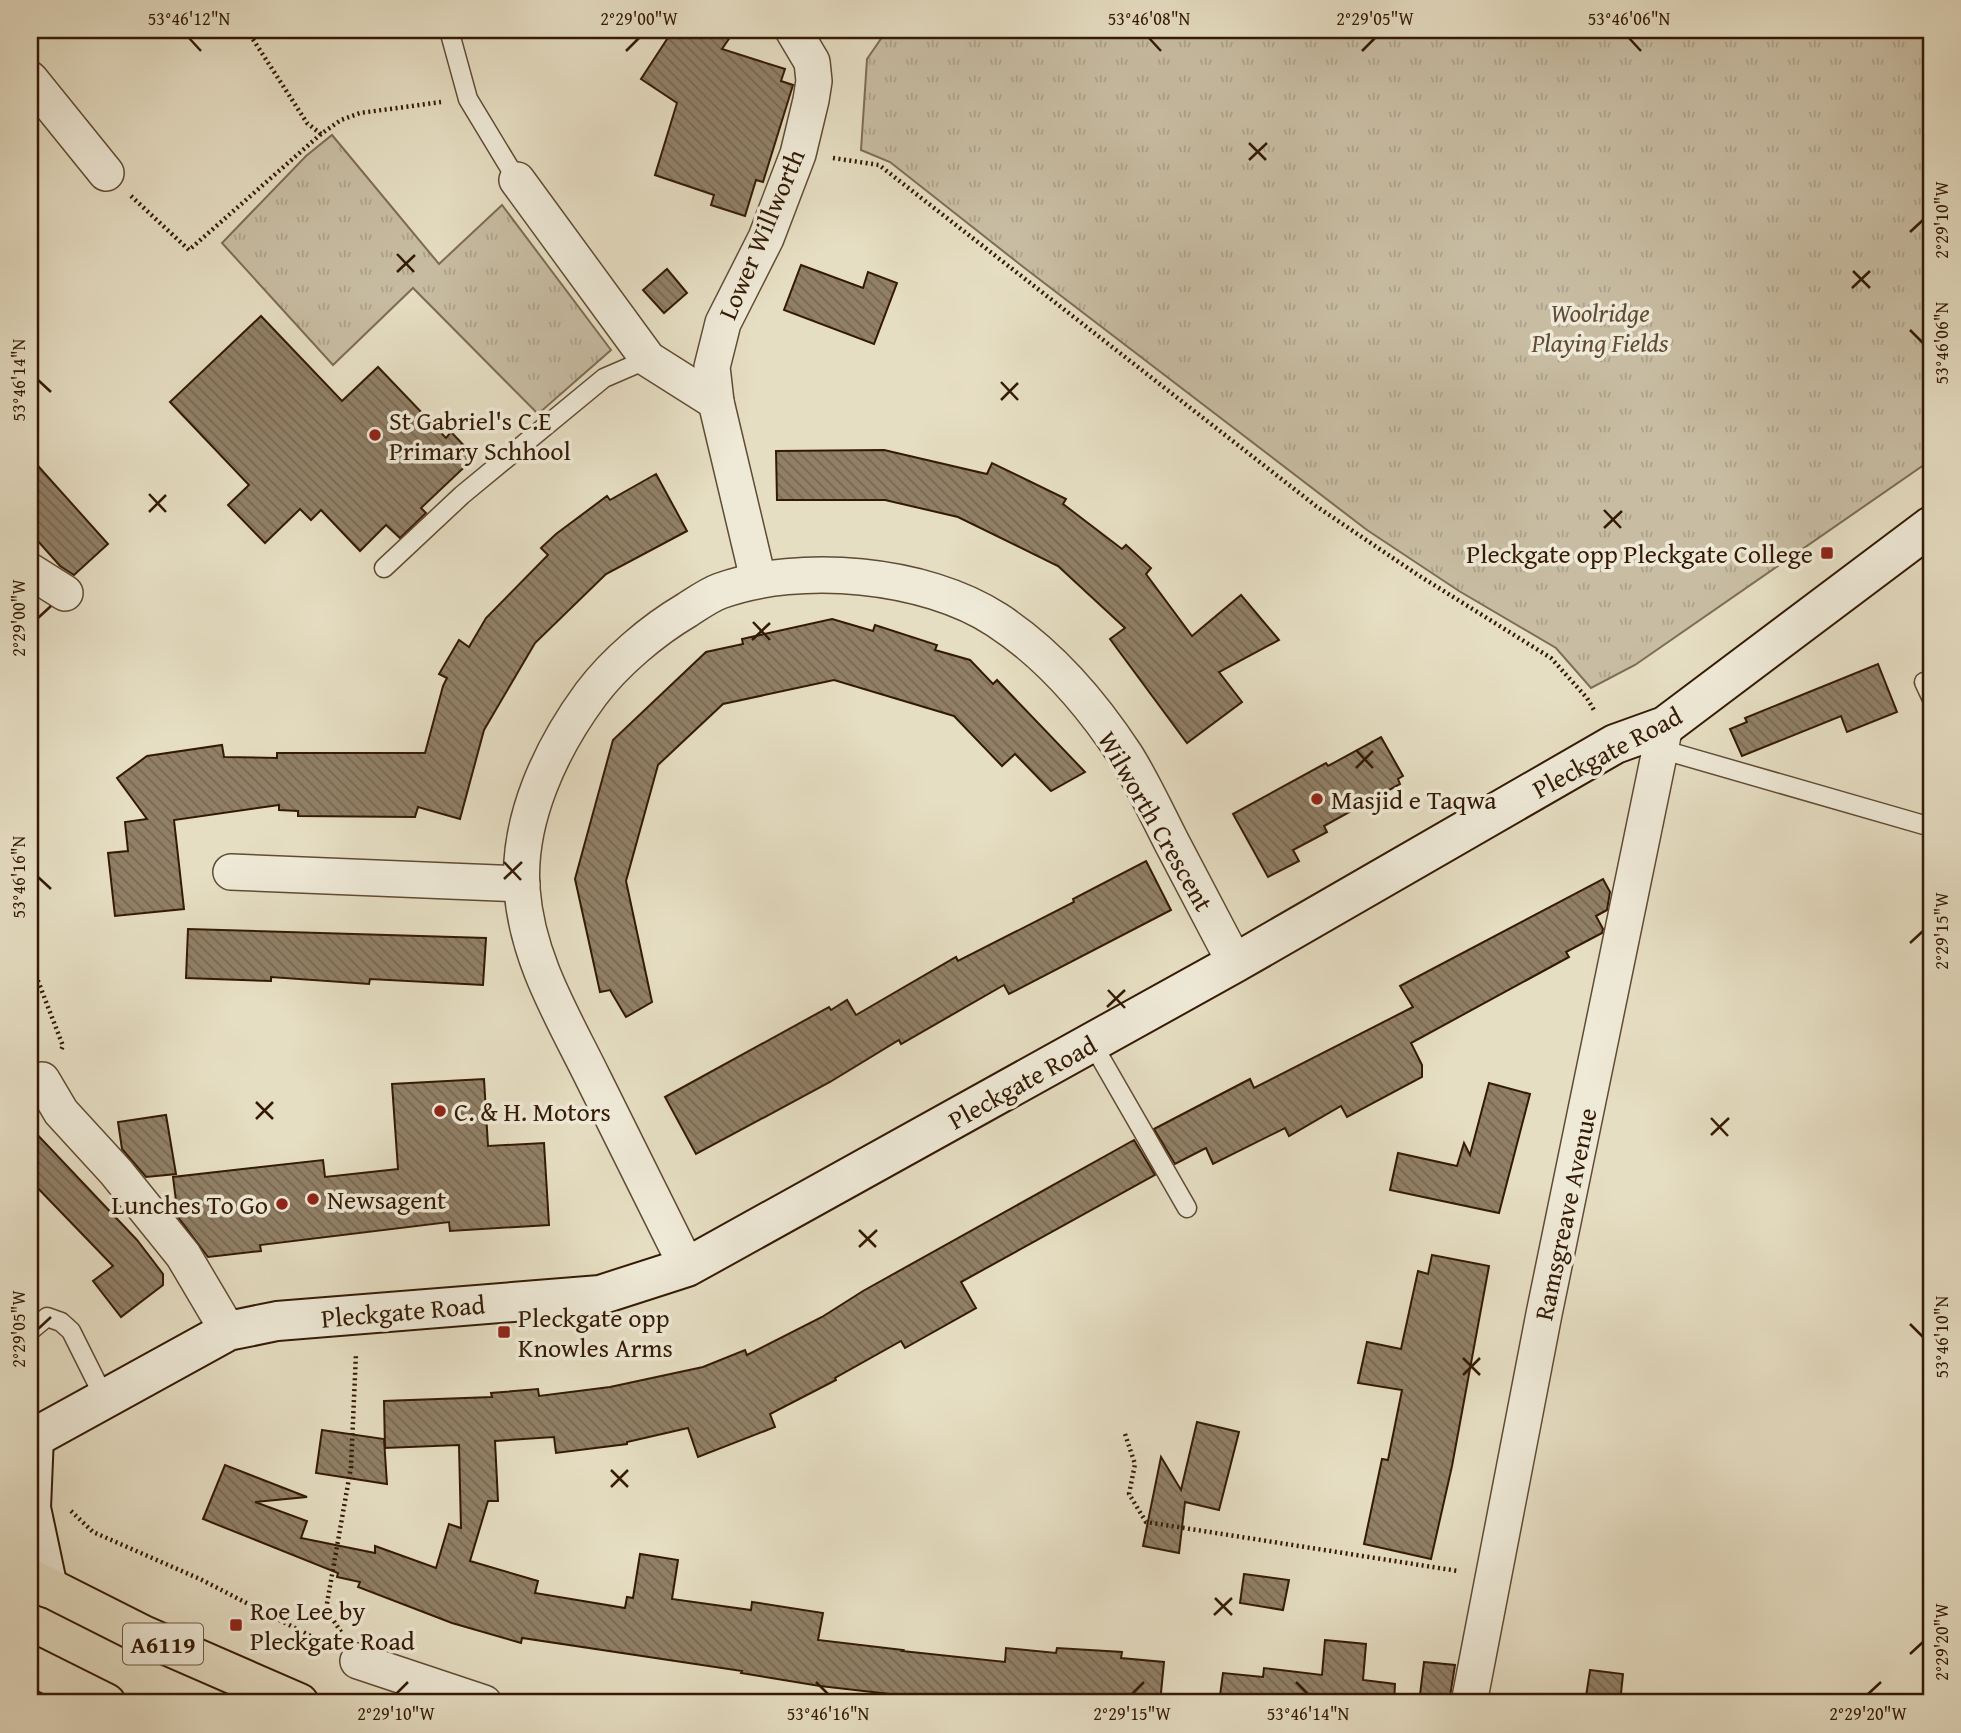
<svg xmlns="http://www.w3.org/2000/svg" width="1961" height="1733" font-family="'Gentium Book Plus',serif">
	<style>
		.park { fill: url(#park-tufts); stroke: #7e6c54; stroke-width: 2 }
		.building { fill: url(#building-back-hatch); stroke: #341a04; stroke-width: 2 }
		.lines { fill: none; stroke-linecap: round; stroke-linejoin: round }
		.lane-casing { stroke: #604b34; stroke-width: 21 }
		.street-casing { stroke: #604b34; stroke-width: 38 }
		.secondary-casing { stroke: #341a04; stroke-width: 42 }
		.highway-casing { stroke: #341a04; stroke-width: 42 }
		.path { stroke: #341a04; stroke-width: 4.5; stroke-dasharray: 2 3.5; stroke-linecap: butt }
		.lane { stroke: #efead8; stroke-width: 18 }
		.street { stroke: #efead8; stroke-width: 35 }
		.secondary { stroke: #efead8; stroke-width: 38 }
		.highway { stroke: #e6dec3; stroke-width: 38 }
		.ticks { fill: none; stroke: #341a04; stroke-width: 2.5 }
		.poi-dot { fill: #8f2418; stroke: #efead8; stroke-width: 2.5 }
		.labels { text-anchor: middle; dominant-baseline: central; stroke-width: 7; stroke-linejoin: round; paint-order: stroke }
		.shield { fill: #efead8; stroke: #6c5844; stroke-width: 2 }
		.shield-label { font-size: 24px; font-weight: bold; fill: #341a04 }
		.street-label { font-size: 26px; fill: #341a04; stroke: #efead8 }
		.park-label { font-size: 26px; font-style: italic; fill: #604b34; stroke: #efead8 }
		.poi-label { font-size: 26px; fill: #341a04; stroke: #efead8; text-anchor: start }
		.neatline { fill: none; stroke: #341a04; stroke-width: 2.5 }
		.ticks-label { font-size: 18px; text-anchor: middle; fill: #341a04 }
	</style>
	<defs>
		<pattern id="park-tufts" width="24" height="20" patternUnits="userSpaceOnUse" patternTransform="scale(1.75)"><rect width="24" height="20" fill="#c8bda3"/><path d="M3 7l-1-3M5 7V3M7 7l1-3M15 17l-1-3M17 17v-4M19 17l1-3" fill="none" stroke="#aca28b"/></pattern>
		<pattern id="building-back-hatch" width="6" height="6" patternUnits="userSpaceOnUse" patternTransform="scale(1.75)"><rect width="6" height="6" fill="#918067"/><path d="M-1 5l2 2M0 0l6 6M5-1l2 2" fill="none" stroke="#776853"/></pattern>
	</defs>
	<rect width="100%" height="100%" fill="#e6dec3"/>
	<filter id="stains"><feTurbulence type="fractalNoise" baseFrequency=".00286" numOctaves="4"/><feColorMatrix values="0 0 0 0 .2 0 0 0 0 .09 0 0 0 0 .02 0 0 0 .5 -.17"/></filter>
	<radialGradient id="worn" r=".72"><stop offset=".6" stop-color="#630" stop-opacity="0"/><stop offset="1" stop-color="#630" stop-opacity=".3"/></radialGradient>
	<g class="park">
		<path d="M 887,30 L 1931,30 L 1931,460 L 1635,665 L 1591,688 L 1556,648 L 1459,591 L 1367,530 L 1022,266 L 890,162 L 861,150 L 867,59 Z"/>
		<path d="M 332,135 L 439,264 L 502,205 L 611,350 L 538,414 L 413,288 L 333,365 L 222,243 L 306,156 Z"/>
	</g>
	<g class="building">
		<path d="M 673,30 L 735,30 L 722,49 L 785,69 L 781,81 L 793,85 L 763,182 L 756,180 L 745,216 L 711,205 L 714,195 L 655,175 L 677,103 L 641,79 Z"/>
		<path d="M 801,265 L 863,288 L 868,272 L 897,283 L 874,344 L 784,310 Z"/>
		<path d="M 667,269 L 687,293 L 664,313 L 643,290 Z"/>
		<path d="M 261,316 L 342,401 L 378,367 L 446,438 L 451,432 L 475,457 L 421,508 L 426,513 L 400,538 L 386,525 L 360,551 L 321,510 L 311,520 L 300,509 L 265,543 L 228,505 L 249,485 L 170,402 Z"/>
		<path d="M 884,450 L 987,474 L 992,463 L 1066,499 L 1063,504 L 1122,549 L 1126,545 L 1151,568 L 1146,574 L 1192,636 L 1241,595 L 1279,640 L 1219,672 L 1242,702 L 1187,743 L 1110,639 L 1125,628 L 1058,566 L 958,517 L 885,500 L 777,500 L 776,451 Z"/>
		<path d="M 30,457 L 108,544 L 74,575 L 60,566 L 30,532 Z"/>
		<path d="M 656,474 L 687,531 L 606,574 L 535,643 L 484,730 L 460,819 L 418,807 L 415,817 L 298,816 L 298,811 L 279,810 L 279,805 L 174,820 L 184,909 L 115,916 L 108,853 L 128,851 L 125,822 L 147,819 L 117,778 L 147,756 L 222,745 L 224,757 L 277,758 L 277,753 L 425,753 L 443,686 L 447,678 L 439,674 L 459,640 L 469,647 L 486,618 L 548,555 L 541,548 L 556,534 L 607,496 L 610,500 Z"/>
		<path d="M 832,619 L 873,631 L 875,625 L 937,645 L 935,650 L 970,660 L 993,684 L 997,680 L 1085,772 L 1051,791 L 1015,754 L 1002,766 L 954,716 L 834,680 L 723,704 L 658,765 L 626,881 L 652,1002 L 626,1017 L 610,990 L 600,992 L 575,879 L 613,740 L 706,652 L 743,644 L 742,639 Z"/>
		<path d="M 1878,664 L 1897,712 L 1847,732 L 1841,716 L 1742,756 L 1730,729 L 1747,722 L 1745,718 Z"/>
		<path d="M 1381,737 L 1403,776 L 1398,779 L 1400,784 L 1324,826 L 1327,832 L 1293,850 L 1299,861 L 1268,877 L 1233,814 L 1326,763 L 1328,766 Z"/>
		<path d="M 1146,861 L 1171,910 L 1009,994 L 1004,985 L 901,1044 L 899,1040 L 830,1082 L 696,1154 L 665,1097 L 829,1007 L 831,1010 L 847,1000 L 856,1015 L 956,957 L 958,961 L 1074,902 L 1073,899 Z"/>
		<path d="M 1603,879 L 1610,892 L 1607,910 L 1596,916 L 1603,929 L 1602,933 L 1566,952 L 1569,957 L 1411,1043 L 1422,1065 L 1422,1077 L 1347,1117 L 1341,1106 L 1289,1136 L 1285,1128 L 1213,1164 L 1206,1148 L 1175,1164 L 1154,1129 L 1250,1079 L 1254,1088 L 1413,1007 L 1400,986 Z"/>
		<path d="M 188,929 L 486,938 L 483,985 L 370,979 L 369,984 L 271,977 L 271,981 L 186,978 Z"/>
		<path d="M 484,1079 L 488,1146 L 544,1143 L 549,1225 L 450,1231 L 449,1222 L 260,1245 L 261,1251 L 208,1257 L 178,1217 L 173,1177 L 323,1160 L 325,1177 L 398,1169 L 392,1084 Z"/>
		<path d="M 1489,1083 L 1530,1094 L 1499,1213 L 1390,1190 L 1398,1153 L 1457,1166 L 1464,1143 L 1470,1155 Z"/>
		<path d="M 166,1115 L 176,1174 L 146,1177 L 122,1149 L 118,1122 Z"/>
		<path d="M 30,1127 L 137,1240 L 163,1274 L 163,1285 L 121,1317 L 93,1281 L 113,1266 L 30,1180 Z"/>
		<path d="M 1134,1140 L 1155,1175 L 961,1282 L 976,1308 L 905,1348 L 901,1341 L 835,1378 L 836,1380 L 770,1414 L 775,1427 L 698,1457 L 688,1428 L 627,1442 L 627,1444 L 556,1453 L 554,1437 L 495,1441 L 498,1501 L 488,1501 L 470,1561 L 538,1581 L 535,1593 L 625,1608 L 627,1597 L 633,1598 L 640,1554 L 678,1560 L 672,1599 L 751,1610 L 752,1602 L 823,1613 L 818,1640 L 903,1650 L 902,1651 L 1005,1662 L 1006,1648 L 1056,1653 L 1057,1648 L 1122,1652 L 1121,1658 L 1164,1662 L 1160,1703 L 968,1703 L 820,1686 L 741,1673 L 742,1671 L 522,1638 L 521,1643 L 452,1623 L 358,1587 L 360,1582 L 337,1577 L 338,1573 L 203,1519 L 225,1465 L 307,1497 L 255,1502 L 307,1521 L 301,1538 L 375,1553 L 375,1546 L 436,1568 L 449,1524 L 461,1528 L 459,1445 L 385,1448 L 384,1401 L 492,1397 L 491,1393 L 538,1389 L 539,1396 L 610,1387 L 703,1367 L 745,1350 L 747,1355 L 822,1317 L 863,1291 Z"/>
		<path d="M 1432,1255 L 1489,1266 L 1452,1466 L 1431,1559 L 1364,1544 L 1382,1459 L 1388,1460 L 1402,1390 L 1358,1383 L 1367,1342 L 1401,1349 L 1418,1271 L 1428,1274 Z"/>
		<path d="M 1197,1422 L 1239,1432 L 1219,1510 L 1185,1502 L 1179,1553 L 1143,1546 L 1161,1457 L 1181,1490 Z"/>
		<path d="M 322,1430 L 384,1439 L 387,1484 L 316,1473 Z"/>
		<path d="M 1244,1574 L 1289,1580 L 1283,1610 L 1240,1603 Z"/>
		<path d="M 1325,1640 L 1366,1644 L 1363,1680 L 1395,1684 L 1394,1703 L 1219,1703 L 1223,1673 L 1263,1677 L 1264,1668 L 1322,1675 Z"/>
		<path d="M 1424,1662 L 1455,1665 L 1449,1703 L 1419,1703 Z"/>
		<path d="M 1590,1670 L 1623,1674 L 1620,1703 L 1585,1703 Z"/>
	</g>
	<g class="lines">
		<defs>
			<g id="lane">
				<path d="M 449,30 L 468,99 L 517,180"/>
				<path d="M 384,568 L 462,495 L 604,378 L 648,359"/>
				<path d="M 1924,682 L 1931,697"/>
				<path d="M 1660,749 L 1931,827"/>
				<path d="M 1092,1043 L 1187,1208"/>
				<path d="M 30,1331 L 47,1317 L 61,1322 L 71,1331 L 105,1399"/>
			</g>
			<g id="street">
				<path d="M 30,79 L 106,173"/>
				<path d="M 517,180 L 648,359 L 716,402 L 758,579"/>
				<path d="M 716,402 L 712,367 L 723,323 L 766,238 L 798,154 L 811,100 L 814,81 L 812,62 L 793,30"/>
				<path d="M 30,571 L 65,593"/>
				<path d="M 231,872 L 522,884"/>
				<path d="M 42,1080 L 61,1112 L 116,1172 L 183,1255 L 228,1331"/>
				<path d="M 687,1267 C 656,1204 624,1141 593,1078 C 563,1017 527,959 522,889 C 517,820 551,748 591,694 C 615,662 653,630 687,610 C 698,603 709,595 720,591 C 800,562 925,573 997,620 C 1049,654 1092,704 1126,756 C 1143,783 1157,814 1172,843 C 1193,883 1214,923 1235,963"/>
				<path d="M 358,1661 L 484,1703"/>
				<path d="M 1469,1703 L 1544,1314 L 1665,726"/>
			</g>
			<g id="secondary">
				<path d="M 34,1436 L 31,1508 L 48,1588"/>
				<path d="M 30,1440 L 228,1331 L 277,1321 L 600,1295 L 687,1267 L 1235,963 L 1615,744 L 1665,726 L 1931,526"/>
			</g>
			<g id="highway">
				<path d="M 30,1578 L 143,1635 L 299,1703"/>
				<path d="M 30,1665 L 106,1703"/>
			</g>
		</defs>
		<use href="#lane" class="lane-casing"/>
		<use href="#street" class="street-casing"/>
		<use href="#secondary" class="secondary-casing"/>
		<use href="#highway" class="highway-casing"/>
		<g class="path">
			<path d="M 247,30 L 307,123 L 321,134 L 341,120 L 360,113 L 441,102"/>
			<path d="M 833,158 L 879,165 L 1316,506 L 1418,575 L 1551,658 L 1587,698 L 1595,712"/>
			<path d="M 131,196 L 189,250 L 321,134"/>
			<path d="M 30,960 L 63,1046 L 61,1050"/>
			<path d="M 1125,1434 L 1135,1464 L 1129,1494 L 1146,1522 L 1458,1571"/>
			<path d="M 71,1511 L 93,1532 L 200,1579 L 326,1644"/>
			<path d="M 341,1632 L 326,1609 L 351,1467 L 356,1353"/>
		</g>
		<use href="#lane" class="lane"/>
		<use href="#street" class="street"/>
		<use href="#secondary" class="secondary"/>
		<use href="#highway" class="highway"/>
	</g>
	<path class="ticks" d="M 189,38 L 201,51M 1149,38 L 1161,51M 1629,38 L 1641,51M 626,51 L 639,38M 1362,51 L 1375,38M 1249,143 L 1266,160M 1249,160 L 1267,143M 1910,232 L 1923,220M 397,254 L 414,272M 1853,271 L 1870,288M 397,272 L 415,255M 1852,288 L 1870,271M 1910,330 L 1923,343M 38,380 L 51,392M 1001,382 L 1018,400M 1001,400 L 1018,383M 149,494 L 166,512M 1604,510 L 1621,528M 149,512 L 166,495M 1604,528 L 1622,511M 38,618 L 51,606M 753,622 L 770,640M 752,640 L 770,623M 1356,750 L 1373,768M 1356,768 L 1373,751M 504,862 L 521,880M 38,877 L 51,889M 504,879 L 522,862M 1910,943 L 1923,931M 1108,990 L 1125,1008M 1107,1007 L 1125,990M 256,1102 L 273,1119M 1711,1118 L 1728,1136M 256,1119 L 273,1102M 1711,1135 L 1729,1118M 859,1230 L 876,1247M 859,1247 L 877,1230M 1910,1324 L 1923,1337M 38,1329 L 51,1317M 1463,1358 L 1480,1375M 1463,1375 L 1480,1358M 611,1470 L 628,1487M 611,1487 L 628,1470M 1215,1598 L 1232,1615M 1214,1615 L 1232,1598M 1910,1654 L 1923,1642M 816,1682 L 828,1694M 1296,1682 L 1308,1694M 396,1694 L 408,1682M 1132,1694 L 1144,1682M 1868,1694 L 1881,1682"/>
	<g class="poi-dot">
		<circle cx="375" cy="435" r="7"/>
		<rect x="1820" y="546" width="14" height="14" rx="3.5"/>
		<circle cx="1317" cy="799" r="7"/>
		<circle cx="440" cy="1111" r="7"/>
		<circle cx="313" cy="1199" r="7"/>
		<circle cx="282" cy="1204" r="7"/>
		<rect x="497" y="1325" width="14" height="14" rx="3.5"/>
		<rect x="229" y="1618" width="14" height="14" rx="3.5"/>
	</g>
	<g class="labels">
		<rect class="shield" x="123" y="1623.5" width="80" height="41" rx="5"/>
		<g class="shield-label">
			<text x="163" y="1644">A6119</text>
		</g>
		<g class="street-label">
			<text transform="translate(761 234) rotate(-67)">Lower Willworth</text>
			<text transform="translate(1607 752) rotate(-28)">Pleckgate Road</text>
			<text transform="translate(1156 821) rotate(60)">Wilworth Crescent</text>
			<text transform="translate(1022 1082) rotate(-29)">Pleckgate Road</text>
			<text transform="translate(1565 1214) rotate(-78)">Ramsgreave Avenue</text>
			<text transform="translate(403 1311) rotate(-5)">Pleckgate Road</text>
		</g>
		<g class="park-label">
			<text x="1600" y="312">Woolridge<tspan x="1600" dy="30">Playing Fields</tspan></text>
		</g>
		<g class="poi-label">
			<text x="389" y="420">St Gabriel's C.E<tspan x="389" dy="30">Primary Schhool</tspan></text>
			<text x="1813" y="553" text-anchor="end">Pleckgate opp Pleckgate College</text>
			<text x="1331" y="799">Masjid e Taqwa</text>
			<text x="454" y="1111">C. &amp; H. Motors</text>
			<text x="327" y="1199">Newsagent</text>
			<text x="268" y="1204" text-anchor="end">Lunches To Go</text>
			<text x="518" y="1317">Pleckgate opp<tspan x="518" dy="30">Knowles Arms</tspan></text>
			<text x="250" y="1610">Roe Lee by<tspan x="250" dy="30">Pleckgate Road</tspan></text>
		</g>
	</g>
	<rect width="1961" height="1733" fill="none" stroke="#e6dec3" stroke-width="77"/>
	<rect x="38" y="38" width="1885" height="1656" class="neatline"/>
	<g class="ticks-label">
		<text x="189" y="25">53°46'12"N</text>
		<text x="639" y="25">2°29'00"W</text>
		<text x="1149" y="25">53°46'08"N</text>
		<text x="1375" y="25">2°29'05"W</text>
		<text x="1629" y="25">53°46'06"N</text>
		<text transform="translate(1942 220) rotate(-90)" y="6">2°29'10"W</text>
		<text transform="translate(1942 343) rotate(-90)" y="6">53°46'06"N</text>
		<text transform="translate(19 380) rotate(-90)" y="6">53°46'14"N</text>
		<text transform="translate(19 618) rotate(-90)" y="6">2°29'00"W</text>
		<text transform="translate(19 877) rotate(-90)" y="6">53°46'16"N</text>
		<text transform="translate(1942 931) rotate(-90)" y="6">2°29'15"W</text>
		<text transform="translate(19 1329) rotate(-90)" y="6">2°29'05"W</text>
		<text transform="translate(1942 1337) rotate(-90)" y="6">53°46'10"N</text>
		<text transform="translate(1942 1642) rotate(-90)" y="6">2°29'20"W</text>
		<text x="396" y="1720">2°29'10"W</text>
		<text x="828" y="1720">53°46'16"N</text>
		<text x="1132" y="1720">2°29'15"W</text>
		<text x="1308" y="1720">53°46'14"N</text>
		<text x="1868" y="1720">2°29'20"W</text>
	</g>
	<rect width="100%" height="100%" filter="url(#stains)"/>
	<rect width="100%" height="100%" fill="url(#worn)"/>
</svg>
